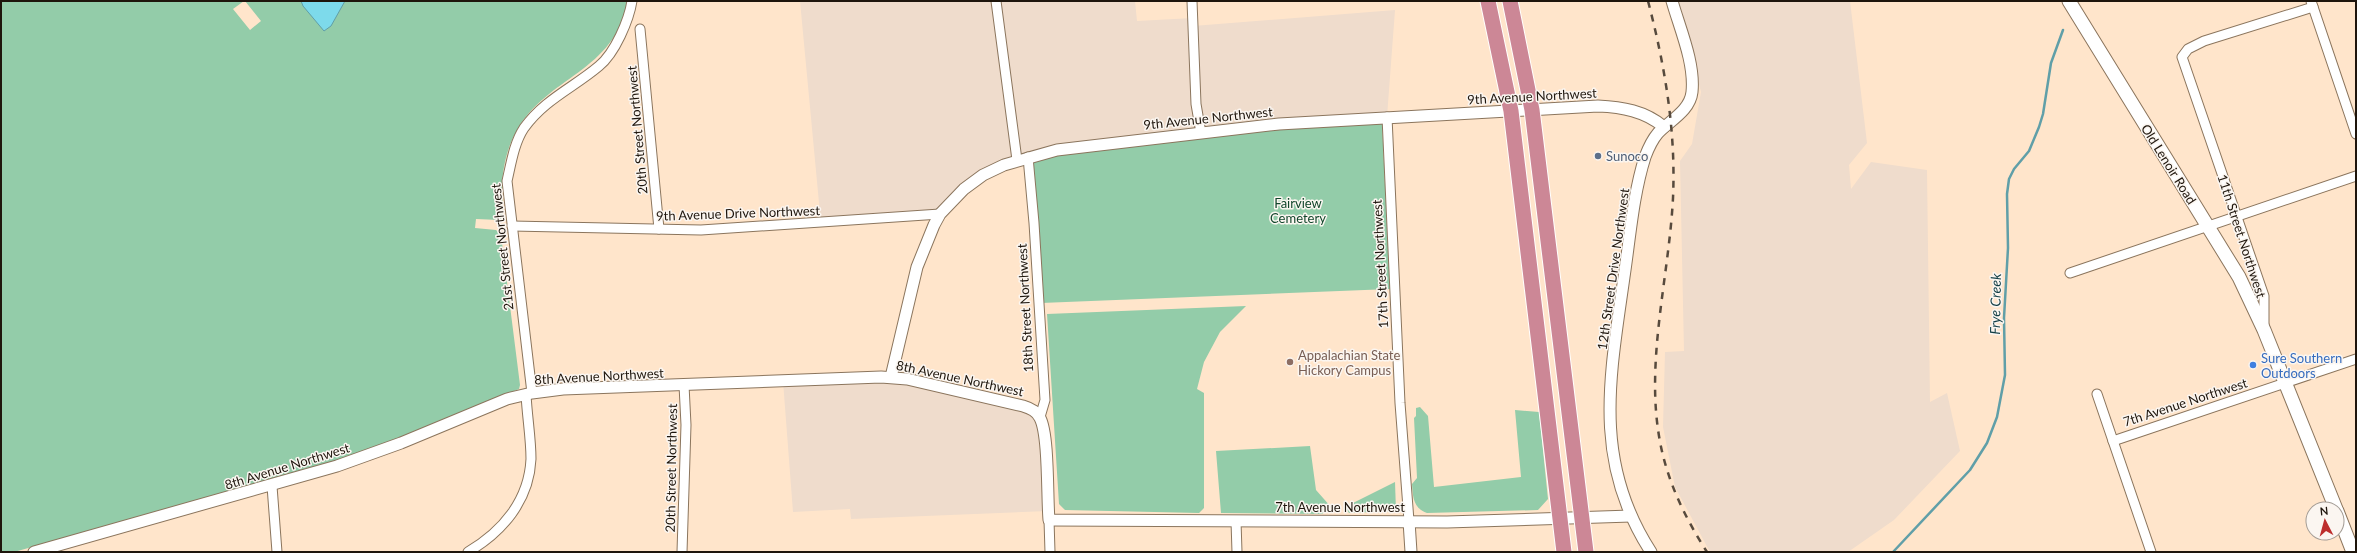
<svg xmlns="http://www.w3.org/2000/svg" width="2357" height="553" font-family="Lato,sans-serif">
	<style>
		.industrial { fill: #efdccc }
		.green { fill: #93cca9 }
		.water { fill: #7ddaeb; stroke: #609fa8 }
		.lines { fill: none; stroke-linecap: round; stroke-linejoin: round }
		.stream { stroke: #609fa8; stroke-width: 2.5 }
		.minor-casing { stroke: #8b755d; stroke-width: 11 }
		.tertiary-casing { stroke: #8b755d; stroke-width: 13 }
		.secondary-casing { stroke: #8b755d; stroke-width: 15 }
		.trunk-casing { stroke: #fff; stroke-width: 17 }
		.minor { stroke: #fff; stroke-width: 9 }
		.tertiary { stroke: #fff; stroke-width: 11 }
		.secondary { stroke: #fff; stroke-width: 13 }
		.trunk { stroke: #cc8796; stroke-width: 15 }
		.rail { stroke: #574a3d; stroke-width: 2.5; stroke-dasharray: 7 7; stroke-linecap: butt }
		.service-dot { fill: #5c6f8a; stroke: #fbf6f1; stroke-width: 1.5 }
		.education-dot { fill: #8d6e63; stroke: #fbf6f1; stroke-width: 1.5 }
		.shop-dot { fill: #3f7fe0; stroke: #fbf6f1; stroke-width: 1.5 }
		.labels { text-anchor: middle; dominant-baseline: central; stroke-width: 3; stroke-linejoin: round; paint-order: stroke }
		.street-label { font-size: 13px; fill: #1e150c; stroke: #fbf6f1 }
		.service-label { font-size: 13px; fill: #4e5e75; stroke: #fbf6f1; text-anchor: start }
		.park-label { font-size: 13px; fill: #11462b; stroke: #fbf6f1 }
		.education-label { font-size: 13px; fill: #785e54; stroke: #fbf6f1; text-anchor: start }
		.shop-label { font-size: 13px; fill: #366cbe; stroke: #fbf6f1; text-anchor: start }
		.water-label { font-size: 14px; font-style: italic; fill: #123e45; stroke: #fbf6f1 }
	</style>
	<rect width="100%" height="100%" fill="#ffe5cb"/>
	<g class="industrial">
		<path d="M 800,1 L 1135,1 L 1137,21 L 1193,18 L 1193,26 L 1395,10 L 1387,117 L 1307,122 L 1004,165 L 940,214 L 821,224 Z"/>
		<path d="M 1678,1 L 1850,1 L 1867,143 L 1849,165 L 1851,189 L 1871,162 L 1927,170 L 1930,402 L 1947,393 L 1960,451 L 1894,520 L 1848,552 L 1710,552 L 1675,487 L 1663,427 L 1665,352 L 1684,351 L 1680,161 L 1692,144 L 1701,92 Z"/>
		<path d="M 881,377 L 963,393 L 1040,417 L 1048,511 L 851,519 L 850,509 L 793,512 L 783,381 Z"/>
	</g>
	<g class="green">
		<path d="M 1,1 L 244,1 L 233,9 L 250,30 L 261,21 L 245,1 L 627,1 C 616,72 546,76 516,132 C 506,150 502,171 502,191 C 502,200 504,210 502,218 L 499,220 L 476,219 L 475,228 L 496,230 L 501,235 L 520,385 L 519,389 L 399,438 L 319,467 L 14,552 L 1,552 Z"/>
		<path d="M 1382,123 L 1390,289 L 1041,303 L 1031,159 C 1146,137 1265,129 1382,123 Z"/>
		<path d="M 1246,306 L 1220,332 L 1204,362 L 1197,389 L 1204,393 L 1204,508 L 1199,513 L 1065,510 L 1059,504 L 1047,314 Z"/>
		<path d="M 1420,407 L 1428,416 L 1434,487 L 1521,477 L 1515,410 L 1539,412 L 1548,499 L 1538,510 L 1427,513 C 1413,508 1413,497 1412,484 L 1417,478 L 1414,418 L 1416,416 L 1416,408 Z"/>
		<path d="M 1310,446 L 1316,490 L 1331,507 L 1322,514 L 1221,513 L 1216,451 Z"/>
		<path d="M 1395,482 L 1396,511 L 1349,513 L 1345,507 Z"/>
	</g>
	<path class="water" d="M 301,1 L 345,1 L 331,26 L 324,31 L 303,6 Z"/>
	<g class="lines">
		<path class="stream" d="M 1893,552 L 1970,470 L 1987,443 L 1997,417 L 2005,375 L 2004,318 L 2008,248 L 2007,194 L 2009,179 L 2014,169 L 2029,151 L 2039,127 L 2043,114 L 2051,63 L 2063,30"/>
		<defs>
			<g id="minor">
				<path d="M 996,1 L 1017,160"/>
				<path d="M 1192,1 L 1196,104 L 1201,133"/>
				<path d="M 2311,1 L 2356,134"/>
				<path d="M 640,29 L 659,229"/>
				<path d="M 1387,117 L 1400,403 L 1409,521"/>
				<path d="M 1028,157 L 1034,223 L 1045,400 L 1040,417"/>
				<path d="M 512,226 L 701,230 L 940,214"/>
				<path d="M 2070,273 L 2356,176"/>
				<path d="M 2264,325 L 2264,296 L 2182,57 L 2188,49 L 2204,41 L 2313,7"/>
				<path d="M 532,393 L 507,181 C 511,164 514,143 524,128 C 545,99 573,88 599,66 C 615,53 629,20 632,1"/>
				<path d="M 2097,394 L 2151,552"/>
				<path d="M 2113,441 L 2356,359"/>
				<path d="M 272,486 L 277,552"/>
				<path d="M 1049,520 L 1050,552"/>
				<path d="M 1236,521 L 1237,552"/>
				<path d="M 468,552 C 502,532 529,501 531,459 C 531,438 527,416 526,394"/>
				<path d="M 682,552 L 686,425 L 684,385"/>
			</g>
			<g id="tertiary">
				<path d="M 891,377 L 917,267 L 934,225 L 940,214 L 964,189 L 983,175 L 1004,165 L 1057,150 L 1279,124 L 1598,106 C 1622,107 1645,111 1664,127"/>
				<path d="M 1409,521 L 1411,552"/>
				<path d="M 34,552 L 337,466 L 401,443 L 507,399 L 532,393 L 563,389 L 881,377 L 907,379 L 1023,406 C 1030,408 1037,411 1040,418 C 1049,435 1047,498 1049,520 L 1447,522 L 1631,516"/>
				<path d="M 1651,552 C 1592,461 1610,377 1624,277 C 1630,237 1633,195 1645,157 C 1648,149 1652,140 1658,133 C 1669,121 1690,111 1692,92 C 1695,63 1680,29 1672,1"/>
			</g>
			<g id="secondary">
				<path d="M 2069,1 L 2239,277 L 2264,330 L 2336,509"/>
				<path d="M 2337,511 L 2353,552"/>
			</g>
			<g id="trunk">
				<path d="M 1488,1 L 1511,111 L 1564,552"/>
				<path d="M 1510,1 L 1532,110 L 1586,552"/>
			</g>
		</defs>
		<use href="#minor" class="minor-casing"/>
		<use href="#tertiary" class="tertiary-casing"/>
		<use href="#secondary" class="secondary-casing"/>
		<use href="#trunk" class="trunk-casing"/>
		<use href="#minor" class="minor"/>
		<use href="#tertiary" class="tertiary"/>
		<use href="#secondary" class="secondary"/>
		<use href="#trunk" class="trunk"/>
		<path class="rail" d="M 1648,1 C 1665,66 1676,131 1673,198 C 1669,276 1646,358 1659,436 C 1666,479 1684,516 1707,552"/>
	</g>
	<circle class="service-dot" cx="1598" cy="156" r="4"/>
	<circle class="education-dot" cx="1290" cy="362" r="4"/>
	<circle class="shop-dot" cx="2253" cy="365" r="4"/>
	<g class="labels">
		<g class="street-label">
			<text transform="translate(1532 96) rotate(-3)">9th Avenue Northwest</text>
			<text transform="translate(1208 118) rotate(-6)">9th Avenue Northwest</text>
			<text transform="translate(637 130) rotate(-95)">20th Street Northwest</text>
			<text transform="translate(2169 164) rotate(58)">Old Lenoir Road</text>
			<text transform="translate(738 213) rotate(-2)">9th Avenue Drive Northwest</text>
			<text transform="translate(2242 236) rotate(72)">11th Street Northwest</text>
			<text transform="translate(502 247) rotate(-96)">21st Street Northwest</text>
			<text transform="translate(1380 264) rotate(-93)">17th Street Northwest</text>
			<text transform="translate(1613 269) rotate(-82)">12th Street Drive Northwest</text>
			<text transform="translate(1025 308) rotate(-93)">18th Street Northwest</text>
			<text transform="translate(599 376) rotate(-3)">8th Avenue Northwest</text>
			<text transform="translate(960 378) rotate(12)">8th Avenue Northwest</text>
			<text transform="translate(2185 402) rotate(-18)">7th Avenue Northwest</text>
			<text transform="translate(287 466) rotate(-17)">8th Avenue Northwest</text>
			<text transform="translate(671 468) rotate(-89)">20th Street Northwest</text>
			<text x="1340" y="507">7th Avenue Northwest</text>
		</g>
		<g class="service-label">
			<text x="1606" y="156">Sunoco</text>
		</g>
		<g class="park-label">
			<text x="1298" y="203">Fairview<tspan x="1298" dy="15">Cemetery</tspan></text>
		</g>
		<g class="education-label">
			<text x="1298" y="355">Appalachian State<tspan x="1298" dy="15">Hickory Campus</tspan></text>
		</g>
		<g class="shop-label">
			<text x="2261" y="358">Sure Southern<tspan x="2261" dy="15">Outdoors</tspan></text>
		</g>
		<g class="water-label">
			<text transform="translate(1995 304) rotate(-89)">Frye Creek</text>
		</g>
	</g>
	<rect width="2357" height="553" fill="none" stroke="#1e150c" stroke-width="4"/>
	<g transform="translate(2325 521) rotate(354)"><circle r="19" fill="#fbf6f1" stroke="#a39c95"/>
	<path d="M0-3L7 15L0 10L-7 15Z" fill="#bd2e2d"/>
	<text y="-6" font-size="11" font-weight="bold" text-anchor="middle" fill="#1e150c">N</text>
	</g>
</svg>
